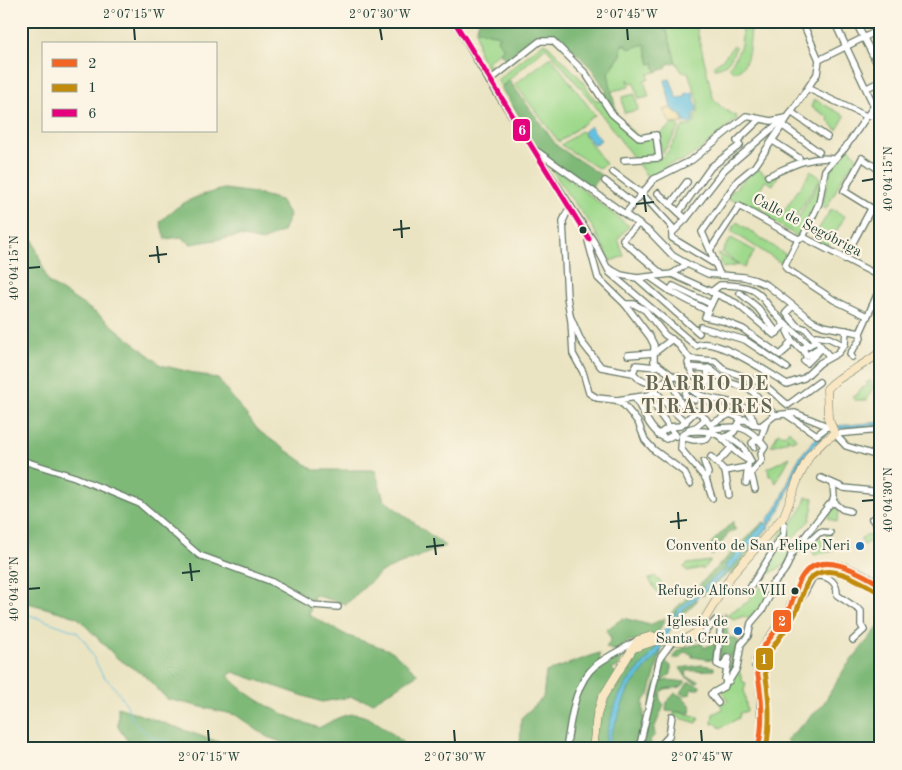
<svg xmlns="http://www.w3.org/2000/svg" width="902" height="770" font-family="'Old Standard TT',serif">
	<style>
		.green { fill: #9fd98c; stroke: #5f8b60 }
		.forest { fill: #7fb978; stroke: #4f7b56 }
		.sand { fill: #eeda9e; stroke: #868c69 }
		.water { fill: #63c1e1; stroke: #417f8a }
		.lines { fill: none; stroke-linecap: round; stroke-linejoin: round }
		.stream { stroke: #63c1e1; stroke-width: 1 }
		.street-casing { stroke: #676; stroke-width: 8 }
		.secondary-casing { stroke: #676; stroke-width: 9 }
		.street { stroke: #fff; stroke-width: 5.5 }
		.secondary { stroke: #f9e7c3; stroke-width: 8 }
		.bus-1-casing { stroke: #fcf5e5; stroke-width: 9 }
		.bus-2-casing { stroke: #fcf5e5; stroke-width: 9 }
		.bus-3-casing { stroke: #fcf5e5; stroke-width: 9 }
		.bus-1 { stroke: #f26522; stroke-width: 5 }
		.bus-2 { stroke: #c18c0d; stroke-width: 5 }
		.bus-3 { stroke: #e5007d; stroke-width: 5 }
		.ticks { fill: none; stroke: #1f3d34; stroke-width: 2 }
		.bus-dot { fill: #1f3d34; stroke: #fcf5e5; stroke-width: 2 }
		.poi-dot { fill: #1f6fb2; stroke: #fcf5e5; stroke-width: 2 }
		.labels { text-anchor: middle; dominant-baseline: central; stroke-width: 4.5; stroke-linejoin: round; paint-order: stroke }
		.bus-label { font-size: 14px; fill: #1f3d34; stroke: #fcf5e5; text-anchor: end }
		.street-label { font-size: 15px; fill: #1f3d34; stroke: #fcf5e5 }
		.poi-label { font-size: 15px; fill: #1f3d34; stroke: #fcf5e5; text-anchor: end }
		.district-label { font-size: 20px; font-weight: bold; letter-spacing: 1px; fill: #626653; stroke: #fcf5e5 }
		.line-badge { stroke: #fcf5e5; stroke-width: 2 }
		.badge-label { font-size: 14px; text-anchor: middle; font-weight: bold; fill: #fff }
		.neatline { fill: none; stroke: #1f3d34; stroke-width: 2 }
		.ticks-label { font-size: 12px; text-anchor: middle; fill: #1f3d34 }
	</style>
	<rect width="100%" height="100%" fill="#fcf5e5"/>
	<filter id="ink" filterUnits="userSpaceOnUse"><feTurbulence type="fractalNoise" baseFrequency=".02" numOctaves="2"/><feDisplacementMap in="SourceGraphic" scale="10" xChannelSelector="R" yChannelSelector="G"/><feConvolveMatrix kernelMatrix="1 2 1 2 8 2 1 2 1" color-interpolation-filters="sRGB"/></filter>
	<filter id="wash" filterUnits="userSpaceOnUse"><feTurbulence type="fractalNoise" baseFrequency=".0096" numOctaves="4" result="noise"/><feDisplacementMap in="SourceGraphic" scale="20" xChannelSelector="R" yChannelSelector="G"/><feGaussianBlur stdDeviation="1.12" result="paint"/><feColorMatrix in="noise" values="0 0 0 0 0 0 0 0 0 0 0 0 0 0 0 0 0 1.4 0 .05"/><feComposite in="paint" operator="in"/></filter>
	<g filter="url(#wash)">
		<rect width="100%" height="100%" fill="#ebe4c3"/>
		<g class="green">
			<path d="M 664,21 L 695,21 L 713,98 L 721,107 L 736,116 L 737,119 L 699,151 L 684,160 L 670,164 L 649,179 L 593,103 L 546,47 L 502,86 L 497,80 L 543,43 L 547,44 L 580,78 L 595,100 L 602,100 L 612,114 L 640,138 L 656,135 L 658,160 L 668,152 L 683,126 L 690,126 L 695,122 L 695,115 L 698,113 L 698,101 L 688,72 L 682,72 L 676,62 Z"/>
			<path d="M 739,21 L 746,21 L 747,29 L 751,31 C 749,45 750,68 734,72 L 729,67 C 740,52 746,39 739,21 Z"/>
			<path d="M 476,30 L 499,35 L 497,40 L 505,48 L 487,62 L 492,68 L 490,71 L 479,54 Z"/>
			<path d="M 622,44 L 627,46 L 645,44 L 650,64 L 654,62 L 656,72 L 648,74 L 649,79 L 644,80 L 649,97 L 639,99 L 634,82 L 630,83 L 628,79 L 629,87 L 612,91 L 610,88 L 608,73 L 621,55 Z"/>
			<path d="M 734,45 L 736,47 C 731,59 728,66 715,68 L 714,65 L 723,59 Z"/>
			<path d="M 551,57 L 595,115 L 559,142 L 515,84 Z"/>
			<path d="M 635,94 L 638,110 L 624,113 L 622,97 Z"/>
			<path d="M 814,99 L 845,116 L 837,130 L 828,120 L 829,117 L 811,107 Z"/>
			<path d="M 673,124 L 678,125 L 679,128 L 663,153 L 658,135 Z"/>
			<path d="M 581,131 L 606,164 L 598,168 L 561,145 Z"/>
			<path d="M 849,147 L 857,158 L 844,175 L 826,209 L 822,207 L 831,167 Z"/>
			<path d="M 548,163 L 629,226 L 618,239 L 624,256 L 611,261 L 590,223 L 566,192 Z"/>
			<path d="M 756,167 L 768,177 L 779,174 L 773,185 L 765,181 L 754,198 L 764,205 L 761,209 L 767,213 L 772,210 L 779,218 L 811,171 L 821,178 L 790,225 L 793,226 L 821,180 L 818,203 L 802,235 L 797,236 L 746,205 L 726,198 Z"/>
			<path d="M 831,209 L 845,216 L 828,246 L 813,238 Z"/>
			<path d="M 737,222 L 786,255 L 781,263 L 731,231 Z"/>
			<path d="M 731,238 L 755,251 L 744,268 L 722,252 Z"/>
			<path d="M 718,253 L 739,265 L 723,268 Z"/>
			<path d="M 870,380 L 873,387 L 867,400 L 854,400 L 852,396 L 857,395 L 861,388 L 868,386 L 866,382 L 870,382 Z"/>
			<path d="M 789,430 L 796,439 L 792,441 L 787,437 L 788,441 L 771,446 L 778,433 L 785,435 Z"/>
			<path d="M 790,457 L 776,483 L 771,475 L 769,476 L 768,468 Z"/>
			<path d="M 806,497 L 814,498 L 810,520 L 791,540 L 795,544 L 787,563 L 768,575 L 761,573 L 785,525 L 789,527 L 803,507 Z"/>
			<path d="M 834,505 L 839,512 L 837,522 L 828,518 Z"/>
			<path d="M 830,534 L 832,541 L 829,542 L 829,546 L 833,545 L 833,551 L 814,555 L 811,545 L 822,536 Z"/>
			<path d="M 868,534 L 871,538 L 875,537 L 880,542 L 875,545 L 871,540 L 864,545 L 860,539 Z"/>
			<path d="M 711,561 L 702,570 L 702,568 L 687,571 L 684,567 L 687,564 Z"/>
			<path d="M 655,576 L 665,587 L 659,591 L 660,593 L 657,592 L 649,579 Z"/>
			<path d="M 760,587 L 769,592 L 762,607 L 747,619 L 744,616 L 733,620 L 731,616 L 728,617 L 728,614 L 751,600 L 750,598 Z"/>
			<path d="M 738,668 L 743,682 L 746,683 L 744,690 L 747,711 L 740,713 L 739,718 L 720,728 L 716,723 L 712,724 L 713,714 L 723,709 L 720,704 L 728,701 L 722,689 Z"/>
			<path d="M 674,711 L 699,717 L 697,723 L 674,716 Z"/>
		</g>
		<g class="forest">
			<path d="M 479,21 L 664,21 L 676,62 L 666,65 L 667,68 L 656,72 L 654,63 L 650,64 L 645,44 L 629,49 L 626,44 L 622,44 L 621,55 L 608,73 L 616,111 L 612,114 L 601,96 L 607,92 L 592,69 L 568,45 L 564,48 C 556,39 549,34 537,38 L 535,36 L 511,55 L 514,58 L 505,59 L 500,53 L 504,48 L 497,40 L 499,35 L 476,30 Z"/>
			<path d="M 509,80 L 557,146 L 601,175 L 590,189 L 531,147 L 529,131 L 501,88 Z"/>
			<path d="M 224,189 L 255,193 L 280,200 L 290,215 L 283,231 L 263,241 L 239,236 L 191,244 L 181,237 L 165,239 L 160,222 C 181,201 196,196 224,189 Z"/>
			<path d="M 21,226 L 33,240 L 48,282 L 102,317 L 161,365 L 218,379 L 259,431 L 314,470 L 375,470 L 384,500 L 445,546 L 381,572 L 346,604 L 314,595 L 309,615 L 348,636 L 392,651 L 418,674 L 373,702 L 350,697 L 322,702 L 233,672 L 228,676 C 252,701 286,717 319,728 C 328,723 341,715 352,714 C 373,714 395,737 410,749 L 302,749 L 267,737 L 236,715 L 167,699 L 145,676 L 117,658 L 77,617 L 21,601 Z"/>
			<path d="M 733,521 L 733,527 L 736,529 L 728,534 L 712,556 L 706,548 Z"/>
			<path d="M 763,522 L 765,531 L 731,576 L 729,573 L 703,596 L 700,594 L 699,585 Z"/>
			<path d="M 690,594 L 697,601 L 678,619 L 671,613 Z"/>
			<path d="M 725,612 L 728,637 L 736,638 L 736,641 L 739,641 L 734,669 L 727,679 L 731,661 L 729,654 L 722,665 L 719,661 Z"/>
			<path d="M 623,618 L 650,625 L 665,618 L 655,640 L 629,641 L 617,651 L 606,648 L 611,639 L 606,630 Z"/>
			<path d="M 881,624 L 881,749 L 792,749 L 786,740 L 822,706 L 845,668 Z"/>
			<path d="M 716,642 L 713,660 L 692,657 L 692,654 L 684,652 L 680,658 L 673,658 C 678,646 690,647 702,643 L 704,648 Z"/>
			<path d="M 650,645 L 662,649 L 649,695 L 643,702 L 644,719 L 637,749 L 520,749 L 521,718 L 543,698 L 546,672 L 599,653 L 601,665 L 630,647 L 618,667 L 612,669 L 617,674 L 639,650 Z"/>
			<path d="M 663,660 L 671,666 L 671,674 L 663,680 L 663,682 L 668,680 L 686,682 L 681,687 L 665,689 L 661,692 L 660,700 L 664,705 L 654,729 L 655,735 L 650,740 L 652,749 L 643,749 L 652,695 Z"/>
			<path d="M 702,665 L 714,667 L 714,670 L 686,671 L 687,677 L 699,681 L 697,683 L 686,677 L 680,668 Z"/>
			<path d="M 689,682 L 700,686 L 699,689 L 691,689 L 690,694 L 686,695 L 680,693 Z"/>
			<path d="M 675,693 L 683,697 L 691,706 L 690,713 L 666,711 L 667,702 Z"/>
			<path d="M 118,707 L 238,749 L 133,749 L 118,727 Z"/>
		</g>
		<path class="sand" d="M 671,108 L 681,116 L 684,123 L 671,124 L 663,110 Z"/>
		<g class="water">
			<path d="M 670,79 L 677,98 L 686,97 L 685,94 L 693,92 L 697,111 L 693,114 L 693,122 L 690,124 L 684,122 L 682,116 L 671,108 L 665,80 Z"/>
			<path d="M 590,126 L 601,140 L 594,145 L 583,132 Z"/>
			<path d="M 881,422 L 881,425 L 837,429 L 836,426 Z"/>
			<path d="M 827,429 L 828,433 C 815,443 802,456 795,472 C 787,491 784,508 769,525 L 767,520 C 781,506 785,490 792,472 C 798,456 813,440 827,429 Z"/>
			<path d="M 765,522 L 769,527 L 767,529 L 755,540 L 729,571 L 725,566 Z"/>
			<path d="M 723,570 L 726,573 L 678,614 L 666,638 L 661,635 L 677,611 Z"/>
			<path d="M 658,643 L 663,645 L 660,652 L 629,688 L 611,734 L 608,749 L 604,749 C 608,728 614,700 627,683 C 637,669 651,659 658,643 Z"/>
		</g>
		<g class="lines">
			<path class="stream" d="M 21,612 L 77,632 L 86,643 L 103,676 L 112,684 L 127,705 L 132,719 L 141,729 L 152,737 L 192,749"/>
		</g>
	</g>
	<g filter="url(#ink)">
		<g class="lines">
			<defs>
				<g id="street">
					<path d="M 454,21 L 489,81 L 594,242 L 610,273 L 696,346 C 713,334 770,374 787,384 L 804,378 L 820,363 L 838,353 L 845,344 L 846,330"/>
					<path d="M 855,21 L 881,71"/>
					<path d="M 819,60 L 881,29"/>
					<path d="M 489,81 L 540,41 L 553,41 L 586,74 L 612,114 L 640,138 L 656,135 L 659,158 L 624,160"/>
					<path d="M 867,88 L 881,81"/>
					<path d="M 809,89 L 866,116 L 881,116"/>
					<path d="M 791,112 L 827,137"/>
					<path d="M 783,126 L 819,152"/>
					<path d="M 773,141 L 799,158"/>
					<path d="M 534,149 L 650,232 L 673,256 L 687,264 L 708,274 L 744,277 L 755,280 L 767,285 L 812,321 L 823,326 L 860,333"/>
					<path d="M 881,171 L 862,158 L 844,191 L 881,214"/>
					<path d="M 613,172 L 641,193 L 672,227 L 672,238 L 715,264"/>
					<path d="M 768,176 C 789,167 810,155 833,159"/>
					<path d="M 605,181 L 633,203"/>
					<path d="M 658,193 L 686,219"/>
					<path d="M 670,205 L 687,182"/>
					<path d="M 570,206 L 563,221 L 567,297 L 571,321 L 573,354 L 583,372 L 589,393 L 597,398 L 616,400 L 624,405 L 638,422 L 645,440 L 654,450 L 684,472 L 690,484"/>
					<path d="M 679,212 L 711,167 L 740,145 L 737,141 L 759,120"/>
					<path d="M 625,214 L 654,179 L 692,160 L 746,116 L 771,121 L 785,118"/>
					<path d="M 638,224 L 623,239 L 624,242 L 662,274"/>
					<path d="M 672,233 L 686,219 L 724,170 L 781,121"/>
					<path d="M 803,237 L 819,203 L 825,170 L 845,148 L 874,106 L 834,21"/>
					<path d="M 589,239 L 588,241 L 598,278 L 625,304 L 650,337 L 654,345 L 654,362 L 674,377"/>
					<path d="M 798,239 L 785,265 L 787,269 L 834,300 L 867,316"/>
					<path d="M 710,250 L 702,232 L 738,180 L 755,166 L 817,74 L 819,60 L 802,21"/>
					<path d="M 844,259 L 871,209"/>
					<path d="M 608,268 L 621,275 L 637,278 L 672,274 L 736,303 L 774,335 L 785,324"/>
					<path d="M 873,273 L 881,257"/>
					<path d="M 672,274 L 687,264"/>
					<path d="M 720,275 L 710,250 L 739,206 L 798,239 L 803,237 L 881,277"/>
					<path d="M 650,277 L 670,291 L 708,311"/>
					<path d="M 637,278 L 699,333"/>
					<path d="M 670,291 L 673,286 L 711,304"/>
					<path d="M 711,292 L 720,285 C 768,285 756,298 786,325 C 794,332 802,337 809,345"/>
					<path d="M 740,293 L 758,308 L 777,333"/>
					<path d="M 716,294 L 705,317 L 723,321 L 743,329 L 780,355 L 788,348 L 788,345 L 792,341 L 801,349 L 815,342"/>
					<path d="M 625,304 L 634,304 L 645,310 L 665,335 L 677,343 L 690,359 L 715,361 L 725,370 L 762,383 L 788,405 L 819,382"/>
					<path d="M 793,306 L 786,313 L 797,326 L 806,329 L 830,357"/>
					<path d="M 571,318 L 581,341 L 601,367 L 633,373 L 639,379 L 658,387"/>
					<path d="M 701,327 L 745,340 L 787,368"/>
					<path d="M 790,328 L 787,331 L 792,341"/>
					<path d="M 816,336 L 829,338 L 843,345"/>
					<path d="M 803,348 L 806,356 L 820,347"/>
					<path d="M 628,355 L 654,353 L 672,339"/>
					<path d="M 852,357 L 850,354 L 861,338 L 860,333 L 881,286"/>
					<path d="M 690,359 L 688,363 L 693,375 L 707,383 L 708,368"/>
					<path d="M 804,361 L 807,363 L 821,349"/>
					<path d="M 689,367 L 710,369 L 725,381 L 750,389 L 775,415 L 795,413 L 827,426"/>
					<path d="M 633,373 L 636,365 L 655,367 L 658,365"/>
					<path d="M 670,378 L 681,404 L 701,414 L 714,429"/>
					<path d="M 687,386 L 685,396 L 695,400"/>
					<path d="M 655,391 C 665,401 673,413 686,422"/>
					<path d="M 650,395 L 659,413 L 676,436"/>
					<path d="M 706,397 C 712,408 721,408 730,414"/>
					<path d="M 635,398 C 645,414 649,430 666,439 L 675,434"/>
					<path d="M 617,400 L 650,395 L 666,380 L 677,376 C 685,384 694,394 705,397 C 726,403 749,399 755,425"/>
					<path d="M 787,415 L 817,435"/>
					<path d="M 711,424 L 730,414 L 744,420"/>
					<path d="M 689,429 L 696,427 L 706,419"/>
					<path d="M 818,434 L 830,425"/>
					<path d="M 835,434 L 846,446 L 881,457"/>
					<path d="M 835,434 L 881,430"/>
					<path d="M 658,435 L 669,427 L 680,426 L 696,411"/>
					<path d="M 728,436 L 734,432 L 740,421 L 745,419 L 753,425 L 761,426 L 775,415"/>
					<path d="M 682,437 L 694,440 L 707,439 L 712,429 C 738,425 748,425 765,447 L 761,453 L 762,460 L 751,473"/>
					<path d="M 725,437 L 728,436 L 743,447 L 751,461"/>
					<path d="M 760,441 L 766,423"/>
					<path d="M 754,447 L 752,443 L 757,439"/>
					<path d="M 731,448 L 717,463 L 725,471 L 747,467"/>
					<path d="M 711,457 L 717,463"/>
					<path d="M 21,460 L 75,477 L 140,504 L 199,555 L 270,581 L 313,605 L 338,607"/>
					<path d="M 704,462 L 708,473 L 706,479 L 681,449 L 682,435 C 687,431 690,431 697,431 C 727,429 726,451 750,461"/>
					<path d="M 748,465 L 746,483 L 751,473 L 755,489"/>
					<path d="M 725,471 L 729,495"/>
					<path d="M 821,478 L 844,488 L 881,492"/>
					<path d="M 706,479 L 712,498"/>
					<path d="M 832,503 L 834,497 L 833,484"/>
					<path d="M 872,519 L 881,530"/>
					<path d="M 802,542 L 810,541 L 820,532 L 830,533"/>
					<path d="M 750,588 L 783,535 L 784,525 L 781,520"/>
					<path d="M 692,637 L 701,637 L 716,620 L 719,620 L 721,624 L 717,664 L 723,667 L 727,658 L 729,658 L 725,679 L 729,681 L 737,668 L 741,644 L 748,636 L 751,623 L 763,609 L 771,593 L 771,585 C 781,576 788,568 791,555 L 829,505 L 834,502 L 842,509 L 850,511"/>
					<path d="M 755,666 L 795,611 L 813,577 C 825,573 838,581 837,595 L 861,611 L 861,625 L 864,630 L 853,640"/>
					<path d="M 718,703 L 711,694 L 725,686 L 726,681"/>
					<path d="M 21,745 L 23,749"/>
					<path d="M 566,749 C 571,722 573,684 596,665 C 608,656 623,649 636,641"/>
					<path d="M 639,749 L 660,658 L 671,643"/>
					<path d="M 657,749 L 669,736 L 672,716"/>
				</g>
				<g id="secondary">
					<path d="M 634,648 L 655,641 L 682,641 L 696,633 L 731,576 L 784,516 L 798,479 L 810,455 L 824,441 L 835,434 L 828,418 L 827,389 C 842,372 865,367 881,351"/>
					<path d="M 762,734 L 760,684 L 755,659 L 789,609 L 803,575 C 826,551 859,572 881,585"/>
					<path d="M 593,749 L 597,715 L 602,698 L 638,640 L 652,636 L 661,639"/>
					<path d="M 758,749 L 760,740"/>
				</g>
			</defs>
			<use href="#street" class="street-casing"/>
			<use href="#secondary" class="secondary-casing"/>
			<use href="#street" class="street"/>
			<use href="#secondary" class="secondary"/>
			<defs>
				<path id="bus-1" d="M 758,749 C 765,718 761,689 755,659 C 766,642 781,626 790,607 C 794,598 796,584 803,575 C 822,549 861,573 881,585"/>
				<path id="bus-2" d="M 766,749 C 772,719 769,690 763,661 C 774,645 787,629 796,612 C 801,602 803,588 809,580 C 826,559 861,582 877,591"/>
				<path id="bus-3" d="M 454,21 L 589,239"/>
			</defs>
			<use href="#bus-1" class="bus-1-casing"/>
			<use href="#bus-2" class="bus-2-casing"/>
			<use href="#bus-3" class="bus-3-casing"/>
			<use href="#bus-1" class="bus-1"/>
			<use href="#bus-2" class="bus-2"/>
			<use href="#bus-3" class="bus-3"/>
		</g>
	</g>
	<path class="ticks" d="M 134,28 L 135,40M 380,28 L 382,40M 627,28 L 628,40M 862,181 L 874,179M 644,195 L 646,212M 636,204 L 654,202M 401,220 L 402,238M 393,230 L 410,228M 157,246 L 159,263M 149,256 L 167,254M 28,268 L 40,267M 862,501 L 874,500M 678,512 L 679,529M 670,522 L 687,520M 434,538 L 436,555M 426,547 L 444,545M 190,563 L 192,581M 182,573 L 200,571M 28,589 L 40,588M 208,730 L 209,742M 454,730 L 455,742M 701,730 L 702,742"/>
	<g class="bus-dot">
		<circle cx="583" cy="230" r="4.5"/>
		<circle cx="795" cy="591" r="4.5"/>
	</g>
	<g class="poi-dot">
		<circle cx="860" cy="546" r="5"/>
		<circle cx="738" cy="631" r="5"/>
	</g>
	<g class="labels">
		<g class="bus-label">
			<text x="786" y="591">Refugio Alfonso VIII</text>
		</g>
		<g class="street-label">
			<text transform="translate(807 226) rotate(27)">Calle de Segóbriga</text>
		</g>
		<g class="poi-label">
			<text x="850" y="546">Convento de San Felipe Neri</text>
			<text x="728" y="622">Iglesia de<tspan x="728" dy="17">Santa Cruz</tspan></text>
		</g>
		<g class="district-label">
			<text x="707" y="385">BARRIO DE<tspan x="707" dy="23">TIRADORES</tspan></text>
		</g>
	</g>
	<g class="line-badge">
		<rect x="512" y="118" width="19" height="24" rx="5" fill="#e5007d"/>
		<rect x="772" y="609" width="20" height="24" rx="5" fill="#f26522"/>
		<rect x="755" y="647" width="19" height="24" rx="5" fill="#c18c0d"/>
	</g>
	<g class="badge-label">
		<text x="522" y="135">6</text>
		<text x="782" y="626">2</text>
		<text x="764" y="664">1</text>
	</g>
	<rect width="902" height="770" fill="none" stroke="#fcf5e5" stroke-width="55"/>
	<rect x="42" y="42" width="175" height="90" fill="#fcf5e5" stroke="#a4ab9e"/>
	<rect x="52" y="59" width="25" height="8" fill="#f26522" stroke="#a4ab9e"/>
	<text x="88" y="68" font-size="15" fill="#1f3d34">2</text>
	<rect x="52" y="84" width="25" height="8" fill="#c18c0d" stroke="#a4ab9e"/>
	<text x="88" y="92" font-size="15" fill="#1f3d34">1</text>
	<rect x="52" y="109" width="25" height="8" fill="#e5007d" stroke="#a4ab9e"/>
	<text x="88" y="118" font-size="15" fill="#1f3d34">6</text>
	<rect x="28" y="28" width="846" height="714" class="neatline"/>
	<g class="ticks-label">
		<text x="134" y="18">2°07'15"W</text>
		<text x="380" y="18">2°07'30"W</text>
		<text x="627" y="18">2°07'45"W</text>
		<text transform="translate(888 179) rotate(-90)" y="4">40°04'15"N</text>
		<text transform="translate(14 268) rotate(-90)" y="4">40°04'15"N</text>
		<text transform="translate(888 500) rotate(-90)" y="4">40°04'30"N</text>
		<text transform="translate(14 589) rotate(-90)" y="4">40°04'30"N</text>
		<text x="209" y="761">2°07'15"W</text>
		<text x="455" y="761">2°07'30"W</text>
		<text x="702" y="761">2°07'45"W</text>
	</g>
</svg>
